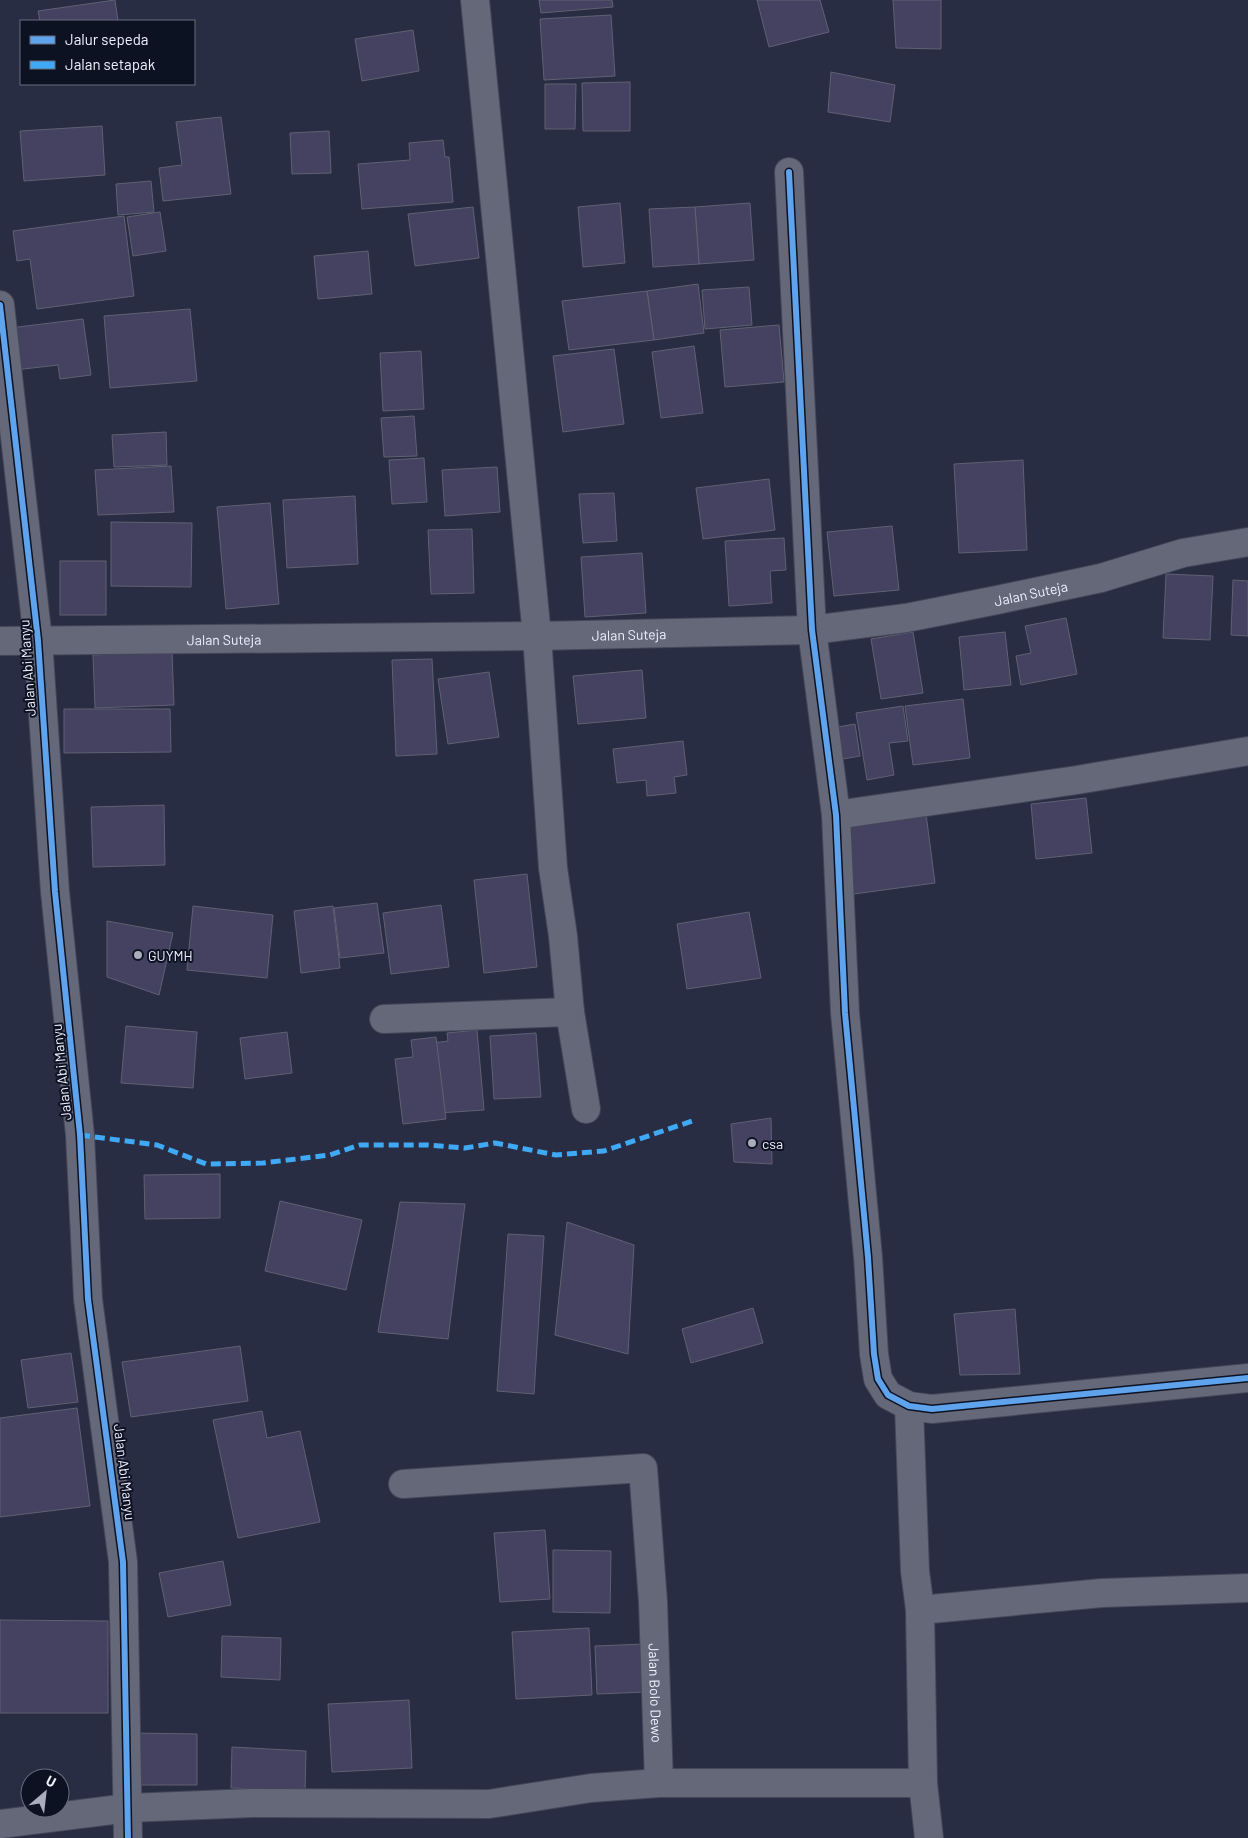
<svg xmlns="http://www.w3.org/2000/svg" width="1248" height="1838" font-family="Barlow,sans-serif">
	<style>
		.building { fill: #454160; stroke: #606173 }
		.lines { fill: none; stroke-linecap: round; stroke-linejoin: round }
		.minor-casing { stroke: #444757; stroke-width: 30 }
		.minor { stroke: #646879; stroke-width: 28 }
		.quiet { stroke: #3fa9f5; stroke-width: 5; stroke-dasharray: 10 5; stroke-linecap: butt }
		.cycleway-casing { stroke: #0d1223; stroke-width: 9 }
		.cycleway { stroke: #60a3ed; stroke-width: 6 }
		.poi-dot { fill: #a9adbc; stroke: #0d1223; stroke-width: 2 }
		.labels { text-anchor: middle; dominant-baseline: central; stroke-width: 4; stroke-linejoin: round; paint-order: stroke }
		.street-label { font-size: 14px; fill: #eff2fd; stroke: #0d1223 }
		.poi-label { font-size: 14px; fill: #eff2fd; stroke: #0d1223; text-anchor: start }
	</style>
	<rect width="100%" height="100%" fill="#282d43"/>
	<g class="building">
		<path d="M 115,0 L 118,21 L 40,21 L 38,11 Z"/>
		<path d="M 539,0 L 612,0 L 613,7 L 541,13 Z"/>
		<path d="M 757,0 L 820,0 L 829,32 L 769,47 Z"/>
		<path d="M 893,0 L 941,0 L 941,49 L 896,48 Z"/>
		<path d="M 611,15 L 615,76 L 544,80 L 540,19 Z"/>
		<path d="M 413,30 L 419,71 L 362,81 L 355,39 Z"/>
		<path d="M 831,72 L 895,85 L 890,122 L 828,112 Z"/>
		<path d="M 630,82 L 630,131 L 583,131 L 582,83 Z"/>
		<path d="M 545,84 L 576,84 L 575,129 L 545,129 Z"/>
		<path d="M 221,117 L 231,194 L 163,201 L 159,168 L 182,165 L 176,122 Z"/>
		<path d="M 102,126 L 105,175 L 24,181 L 20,131 Z"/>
		<path d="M 329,131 L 331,173 L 292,174 L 290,133 Z"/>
		<path d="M 443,140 L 445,157 L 449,157 L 453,202 L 362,209 L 358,164 L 410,160 L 409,143 Z"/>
		<path d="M 151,181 L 154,212 L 118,215 L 116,184 Z"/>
		<path d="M 620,203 L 625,263 L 583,267 L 578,207 Z"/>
		<path d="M 750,203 L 754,260 L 699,264 L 695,207 Z"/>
		<path d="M 473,207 L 479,258 L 415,266 L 408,214 Z"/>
		<path d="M 695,207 L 699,264 L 653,267 L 649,209 Z"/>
		<path d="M 160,212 L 166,251 L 133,256 L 127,217 Z"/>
		<path d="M 124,216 L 134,296 L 37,309 L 30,259 L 17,261 L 13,231 Z"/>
		<path d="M 368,251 L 372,294 L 318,299 L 314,256 Z"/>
		<path d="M 698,284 L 704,333 L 654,340 L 647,291 Z"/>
		<path d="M 749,287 L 752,325 L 705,329 L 702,290 Z"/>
		<path d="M 647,291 L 654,340 L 569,350 L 562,301 Z"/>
		<path d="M 190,309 L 197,381 L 110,388 L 104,316 Z"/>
		<path d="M 83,319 L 91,375 L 60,379 L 58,365 L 15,370 L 10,328 Z"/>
		<path d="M 779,325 L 784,382 L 725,387 L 720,330 Z"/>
		<path d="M 694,346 L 703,413 L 661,418 L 652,352 Z"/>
		<path d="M 614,349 L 624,424 L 563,432 L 553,356 Z"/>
		<path d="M 421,351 L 424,409 L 383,411 L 380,353 Z"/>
		<path d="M 414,416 L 417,456 L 384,457 L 381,418 Z"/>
		<path d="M 166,432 L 167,465 L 114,467 L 112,435 Z"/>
		<path d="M 424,458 L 427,502 L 392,504 L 389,460 Z"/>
		<path d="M 1023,460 L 1027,550 L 959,553 L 954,464 Z"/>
		<path d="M 171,466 L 174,512 L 98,515 L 95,470 Z"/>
		<path d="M 497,467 L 500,512 L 445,516 L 442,470 Z"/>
		<path d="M 769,479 L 775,530 L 703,539 L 696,488 Z"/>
		<path d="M 614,493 L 617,541 L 583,543 L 579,494 Z"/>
		<path d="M 355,496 L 358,564 L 287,568 L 283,500 Z"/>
		<path d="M 270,503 L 279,604 L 226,609 L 217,507 Z"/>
		<path d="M 111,522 L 192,523 L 191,587 L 111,586 Z"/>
		<path d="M 892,526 L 899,590 L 834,596 L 827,532 Z"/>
		<path d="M 472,529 L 474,593 L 431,594 L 428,530 Z"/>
		<path d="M 784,538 L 786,570 L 770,571 L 772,603 L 729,606 L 725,541 Z"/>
		<path d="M 642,553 L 646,613 L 585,617 L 581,557 Z"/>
		<rect x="60" y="561" width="46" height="54"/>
		<path d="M 1166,574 L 1213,576 L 1210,640 L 1163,638 Z"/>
		<path d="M 1233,580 L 1248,581 L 1248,636 L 1231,635 Z"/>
		<path d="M 1066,618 L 1077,674 L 1021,685 L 1016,656 L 1031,653 L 1025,626 Z"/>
		<path d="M 913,632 L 923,693 L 881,699 L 871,639 Z"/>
		<path d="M 1005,632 L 1011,685 L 964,690 L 959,637 Z"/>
		<path d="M 172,652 L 174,705 L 95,708 L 93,655 Z"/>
		<path d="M 432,659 L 437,754 L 396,756 L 392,660 Z"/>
		<path d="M 642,670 L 646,718 L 578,724 L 573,676 Z"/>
		<path d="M 489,672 L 499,737 L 448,744 L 438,679 Z"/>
		<path d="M 963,699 L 970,758 L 913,765 L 905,706 Z"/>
		<path d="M 903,706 L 908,741 L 889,743 L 894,775 L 867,780 L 856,713 Z"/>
		<path d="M 64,709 L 170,709 L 171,752 L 64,753 Z"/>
		<path d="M 855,724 L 860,756 L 837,760 L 832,728 Z"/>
		<path d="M 683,741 L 687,775 L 674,777 L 676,793 L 647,796 L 646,780 L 617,783 L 613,749 Z"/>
		<path d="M 1086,798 L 1092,853 L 1036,859 L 1031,804 Z"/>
		<path d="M 164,805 L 165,865 L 93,867 L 91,807 Z"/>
		<path d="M 926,814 L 935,883 L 854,894 L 844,825 Z"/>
		<path d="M 527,874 L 537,967 L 484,973 L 474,880 Z"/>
		<path d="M 377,903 L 384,953 L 340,958 L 334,908 Z"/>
		<path d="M 441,905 L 449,967 L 391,974 L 383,913 Z"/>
		<path d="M 193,906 L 273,915 L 267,978 L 187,970 Z"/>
		<path d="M 333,906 L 340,968 L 301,973 L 294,911 Z"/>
		<path d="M 749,912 L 761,978 L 687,989 L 677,924 Z"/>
		<path d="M 107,921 L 173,933 L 159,995 L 107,977 Z"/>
		<path d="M 126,1026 L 197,1032 L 193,1088 L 121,1083 Z"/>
		<path d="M 477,1030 L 484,1110 L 438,1113 L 432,1043 L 448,1041 L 447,1033 Z"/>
		<path d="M 287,1032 L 292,1073 L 245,1079 L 240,1038 Z"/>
		<path d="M 536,1033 L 541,1097 L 494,1099 L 490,1036 Z"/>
		<path d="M 436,1037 L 446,1119 L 403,1124 L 395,1059 L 413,1057 L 411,1040 Z"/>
		<path d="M 771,1118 L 772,1164 L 734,1162 L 731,1124 Z"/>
		<path d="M 220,1174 L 220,1218 L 145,1219 L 144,1175 Z"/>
		<path d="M 280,1201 L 362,1220 L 346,1290 L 265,1271 Z"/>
		<path d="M 400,1202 L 465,1204 L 448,1339 L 378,1332 Z"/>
		<path d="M 567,1222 L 634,1245 L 628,1354 L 555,1335 Z"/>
		<path d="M 508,1234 L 544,1236 L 534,1394 L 497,1391 Z"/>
		<path d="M 753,1308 L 763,1343 L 691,1363 L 682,1329 Z"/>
		<path d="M 1015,1309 L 1020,1374 L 960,1375 L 954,1314 Z"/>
		<path d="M 240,1346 L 248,1401 L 131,1417 L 122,1362 Z"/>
		<path d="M 71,1353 L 78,1402 L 28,1408 L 21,1360 Z"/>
		<path d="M 77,1408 L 90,1506 L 0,1517 L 0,1418 Z"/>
		<path d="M 262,1411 L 267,1438 L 300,1431 L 320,1522 L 238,1538 L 213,1420 Z"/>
		<path d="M 545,1530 L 550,1599 L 500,1602 L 494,1533 Z"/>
		<path d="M 553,1550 L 611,1551 L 610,1613 L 553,1612 Z"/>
		<path d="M 223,1561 L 231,1605 L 168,1617 L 159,1573 Z"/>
		<path d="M 0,1620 L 108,1621 L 108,1713 L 0,1713 Z"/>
		<path d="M 589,1628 L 592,1695 L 516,1699 L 512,1632 Z"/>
		<path d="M 222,1636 L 281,1638 L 280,1680 L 221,1677 Z"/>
		<path d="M 645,1644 L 647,1692 L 597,1694 L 595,1646 Z"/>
		<path d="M 409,1700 L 412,1768 L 332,1772 L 328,1704 Z"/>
		<path d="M 132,1733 L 197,1734 L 197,1785 L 132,1785 Z"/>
		<path d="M 232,1747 L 306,1751 L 305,1791 L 231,1788 Z"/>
	</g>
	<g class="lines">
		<defs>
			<g id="minor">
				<path d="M 475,0 L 537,636 L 553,868 L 563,936 L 570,1012 L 586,1109"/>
				<path d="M 789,172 L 812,630 L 836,815 L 845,1013 L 868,1257 L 874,1354 L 878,1379 L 888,1395 L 909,1406 L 932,1409 L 1248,1378"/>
				<path d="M 0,305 L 38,640 L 55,892 L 80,1135 L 88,1299 L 123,1562 L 128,1838"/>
				<path id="s1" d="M 0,641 L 537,636 L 812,630 L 906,618 L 997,600 L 1101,578 L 1183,553 L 1248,542"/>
				<path d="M 836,815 L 1077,780 L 1248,751"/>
				<path d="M 384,1019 L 570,1012"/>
				<path d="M 909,1406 L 915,1571 L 920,1610 L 1102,1593 L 1248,1588"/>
				<path id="s2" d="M 403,1484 L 643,1468 L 653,1602 L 659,1783"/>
				<path d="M 920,1610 L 923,1783 L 929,1838"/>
				<path d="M 0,1824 L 128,1808 L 253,1803 L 489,1804 L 591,1788 L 659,1783 L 923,1783"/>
			</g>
		</defs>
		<use href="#minor" class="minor-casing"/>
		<use href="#minor" class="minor"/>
		<path class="quiet" d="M 80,1135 L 157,1145 L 206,1164 L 263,1163 L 330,1155 L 360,1145 L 428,1145 L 465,1148 L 495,1143 L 556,1155 L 604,1151 L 695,1120"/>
		<defs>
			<g id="cycleway">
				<path d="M 789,172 L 812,630 L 836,815 L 845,1013 L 868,1257 L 874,1354 L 878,1379 L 888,1395 L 909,1406 L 932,1409 L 1248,1378"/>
				<path d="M 0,305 L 38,640 L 55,892 L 80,1135 L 88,1299 L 123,1562 L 128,1838"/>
			</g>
		</defs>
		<use href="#cycleway" class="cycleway-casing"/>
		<use href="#cycleway" class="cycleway"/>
	</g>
	<g class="poi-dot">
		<circle cx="138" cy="955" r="5"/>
		<circle cx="752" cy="1143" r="5"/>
	</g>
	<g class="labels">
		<g class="street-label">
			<text stroke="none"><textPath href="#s1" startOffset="1034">Jalan Suteja</textPath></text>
			<text stroke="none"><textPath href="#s1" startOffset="629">Jalan Suteja</textPath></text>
			<text stroke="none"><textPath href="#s1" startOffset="224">Jalan Suteja</textPath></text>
			<text transform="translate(27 668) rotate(-94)">Jalan Abi Manyu</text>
			<text transform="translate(61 1072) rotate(-96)">Jalan Abi Manyu</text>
			<text transform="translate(125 1472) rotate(83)">Jalan Abi Manyu</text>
			<text stroke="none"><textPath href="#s2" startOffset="466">Jalan Bolo Dewo</textPath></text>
		</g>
		<g class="poi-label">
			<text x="148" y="955">GUYMH</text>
			<text x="762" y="1143">csa</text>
		</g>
	</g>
	<rect x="20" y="20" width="175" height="65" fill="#0d1223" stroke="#676c7a"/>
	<rect x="30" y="36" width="25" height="8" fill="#60a3ed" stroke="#676c7a"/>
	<text x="65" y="45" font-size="15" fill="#eff2fd">Jalur sepeda</text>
	<rect x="30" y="61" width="25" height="8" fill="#3fa9f5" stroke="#676c7a"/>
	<text x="65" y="70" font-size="15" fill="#eff2fd">Jalan setapak</text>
	<g transform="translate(45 1793) rotate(28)"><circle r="24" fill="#0d1223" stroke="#676c7a"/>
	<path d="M0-4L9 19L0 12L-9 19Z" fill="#a9adbc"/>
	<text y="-8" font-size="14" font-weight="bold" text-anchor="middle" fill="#eff2fd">U</text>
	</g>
</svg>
